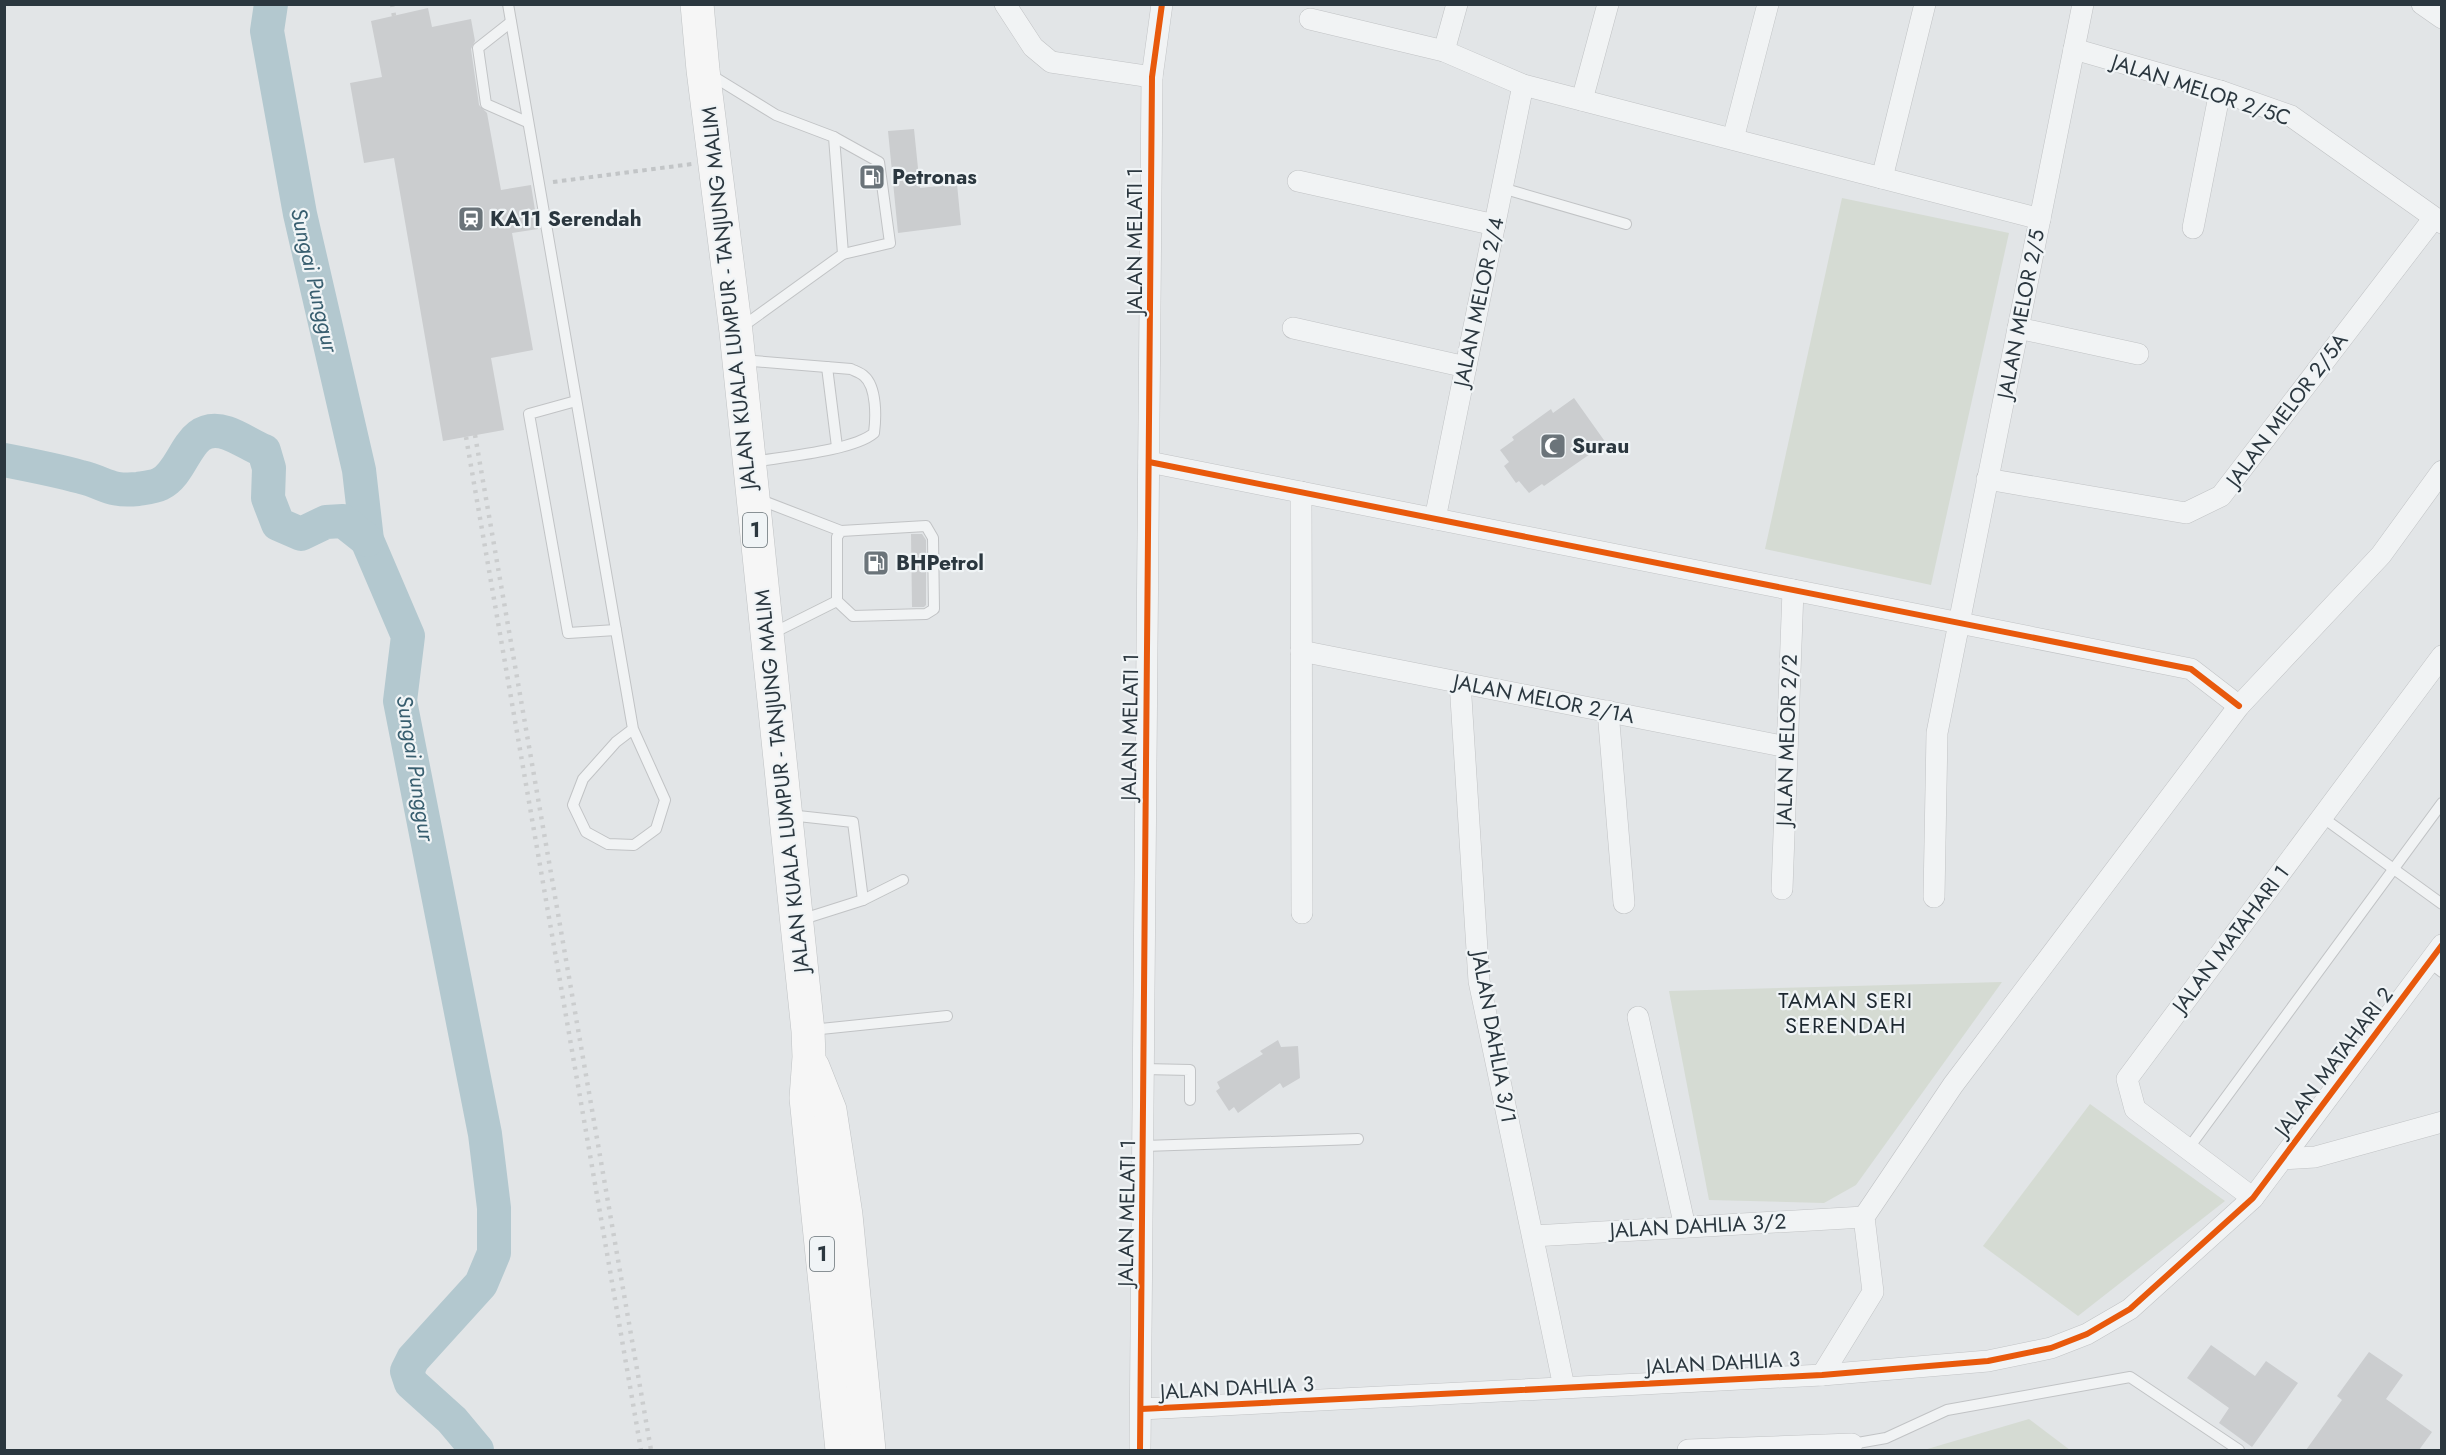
<svg xmlns="http://www.w3.org/2000/svg" width="2446" height="1455" font-family="Jost,sans-serif">
	<style>
		.green { fill: #d5dbd3 }
		.lines { fill: none; stroke-linecap: round; stroke-linejoin: round }
		.river { stroke: #b3c8cf; stroke-width: 34 }
		.building { fill: #cbcdcf }
		.lane-casing { stroke: #c1c3c5; stroke-width: 12 }
		.street-casing { stroke: #c1c3c5; stroke-width: 22 }
		.primary-casing { stroke: #bfc2c4; stroke-width: 34 }
		.path { stroke: #c2c5c7; stroke-width: 4; stroke-dasharray: 4.5 4.5; stroke-linecap: butt }
		.lane { stroke: #f1f3f4; stroke-width: 10 }
		.street { stroke: #f1f3f4; stroke-width: 21 }
		.primary { stroke: #f6f6f6; stroke-width: 33 }
		.rail { stroke: #cbcdce; stroke-width: 4.5; stroke-dasharray: 3 6; stroke-linecap: butt }
		.cycleway-casing { stroke: #f0f4f6; stroke-width: 10 }
		.cycleway { stroke: #e8590c; stroke-width: 6 }
		.labels { text-anchor: middle; dominant-baseline: central; stroke-width: 4.5; stroke-linejoin: round; paint-order: stroke }
		.shield { fill: #f0f4f6; stroke: #667076; stroke-width: 1.5 }
		.shield-label { font-size: 20px; font-weight: bold; fill: #2b373f }
		.street-label { font-size: 21px; fill: #2b373f; stroke: #f0f4f6 }
		.poi-label { font-size: 21px; font-weight: bold; fill: #2b373f; stroke: #f0f4f6; text-anchor: start }
		.water-label { font-size: 22px; font-style: italic; fill: #385e6f; stroke: #f0f4f6 }
		.neighbourhood-label { font-size: 22px; letter-spacing: 1.5px; fill: #1d2830; stroke: #f0f4f6 }
	</style>
	<rect width="100%" height="100%" fill="#e2e5e7"/>
	<g class="green">
		<path d="M 1842,198 L 2009,233 L 1931,585 L 1765,549 Z"/>
		<path d="M 2002,982 L 1856,1185 L 1824,1203 L 1709,1200 L 1669,991 Z"/>
		<path d="M 2090,1104 L 2225,1201 L 2078,1316 L 1983,1246 Z"/>
		<path d="M 2029,1419 L 2070,1450 L 1924,1450 Z"/>
	</g>
	<g class="lines">
		<g class="river">
			<path d="M 271,4 L 267,31 L 300,214 L 359,470 L 367,540 L 408,636 L 400,701 L 485,1134 L 494,1208 L 494,1253 L 481,1284 L 413,1359 L 407,1371 L 411,1383 L 452,1420 L 477,1450"/>
			<path d="M 4,460 C 30,465 56,470 81,477 C 106,483 109,492 138,489 C 144,488 154,487 160,484 C 187,471 186,420 227,433 C 239,437 252,446 264,451 L 269,468 L 268,498 L 278,524 L 301,534 L 326,522 L 343,521 L 367,540"/>
		</g>
	</g>
	<g class="building">
		<path d="M 428,8 L 432,27 L 471,19 L 475,41 L 471,49 L 479,105 L 487,113 L 501,190 L 531,185 L 538,229 L 512,233 L 533,350 L 491,358 L 504,430 L 443,441 L 394,158 L 364,163 L 350,83 L 382,77 L 371,21 Z"/>
		<path d="M 914,129 L 920,188 L 957,184 L 961,225 L 898,233 L 888,131 Z"/>
		<path d="M 1574,398 L 1606,443 L 1544,486 L 1542,484 L 1529,493 L 1519,481 L 1516,483 L 1504,466 L 1509,462 L 1500,450 L 1514,440 L 1512,437 L 1551,409 L 1553,413 Z"/>
		<path d="M 911,534 L 922,534 L 926,540 L 926,605 L 924,607 L 912,607 Z"/>
		<path d="M 1278,1040 L 1281,1047 L 1298,1046 L 1300,1078 L 1283,1088 L 1280,1083 L 1238,1113 L 1234,1107 L 1229,1111 L 1216,1091 L 1220,1088 L 1217,1082 L 1263,1054 L 1260,1051 Z"/>
		<path d="M 2211,1345 L 2255,1376 L 2266,1361 L 2298,1383 L 2252,1447 L 2219,1423 L 2229,1408 L 2187,1378 Z"/>
		<path d="M 2369,1352 L 2403,1375 L 2386,1399 L 2432,1432 L 2419,1450 L 2306,1450 L 2342,1400 L 2337,1396 Z"/>
	</g>
	<g class="lines">
		<defs>
			<g id="lane">
				<path d="M 508,4 L 633,729 L 665,800 L 656,829 L 634,845 L 608,844 L 586,832 L 573,805 L 583,779 L 616,742 L 633,729"/>
				<path d="M 511,22 L 478,48 L 486,104 L 527,122"/>
				<path d="M 711,75 L 776,115 L 834,137 L 843,254 L 739,329"/>
				<path d="M 834,137 L 879,162 L 890,243 L 843,254"/>
				<path d="M 1502,188 L 1626,224"/>
				<path d="M 741,360 L 851,369 C 855,371 861,373 864,376 C 877,387 876,418 874,433 C 853,451 781,457 752,462"/>
				<path d="M 827,367 L 837,447"/>
				<path d="M 576,401 L 529,414 L 568,633 L 616,630"/>
				<path d="M 758,499 L 841,531"/>
				<path d="M 926,526 L 933,538 L 934,609 L 926,614 L 853,616 L 837,601 L 837,537 L 841,531 Z"/>
				<path d="M 771,634 L 837,601"/>
				<path d="M 789,815 L 853,822 L 863,900"/>
				<path d="M 2322,817 L 2442,904"/>
				<path d="M 800,920 L 863,900 L 903,880"/>
				<path d="M 2429,962 L 2442,972"/>
				<path d="M 811,1030 L 947,1016"/>
				<path d="M 1144,1069 L 1190,1070 L 1190,1100"/>
				<path d="M 1144,1146 L 1358,1139"/>
				<path d="M 2188,1149 L 2442,803"/>
				<path d="M 1852,1444 L 1886,1438 L 1947,1410 L 2130,1377 L 2239,1450"/>
			</g>
			<g id="street">
				<path d="M 1005,4 L 1033,47 L 1051,62 L 1152,77"/>
				<path d="M 2422,4 L 2442,18"/>
				<path d="M 1310,19 L 1444,51 L 1523,85 L 2040,219"/>
				<path d="M 2074,49 L 2220,91 L 2291,116 L 2442,223"/>
				<path d="M 1444,51 L 1457,4"/>
				<path d="M 1582,100 L 1608,4"/>
				<path d="M 1733,139 L 1768,4"/>
				<path d="M 1882,178 L 1925,4"/>
				<path d="M 1298,181 L 1495,225"/>
				<path d="M 2193,228 L 2220,91"/>
				<path d="M 1293,328 L 1466,367"/>
				<path d="M 2018,328 L 2138,354"/>
				<path d="M 1149,462 L 2191,669 L 2239,706"/>
				<path d="M 1987,479 L 2186,513 L 2221,496 L 2434,218"/>
				<path d="M 1301,492 L 1302,913"/>
				<path d="M 1435,519 L 1523,85"/>
				<path d="M 1301,651 L 1787,747"/>
				<path d="M 1460,682 L 1479,981 L 1564,1387"/>
				<path d="M 1608,711 L 1624,903"/>
				<path d="M 1782,889 L 1793,590"/>
				<path d="M 1934,897 L 1937,733 L 2083,4"/>
				<path d="M 1638,1017 L 1685,1227"/>
				<path d="M 2283,1159 L 2315,1157 L 2442,1122"/>
				<path d="M 2253,1198 L 2135,1109 L 2127,1079 L 2442,656"/>
				<path d="M 1533,1236 L 1864,1217"/>
				<path d="M 1822,1375 L 1873,1292 L 1864,1217 L 1953,1085 L 2239,706 L 2381,555 L 2442,471"/>
				<path d="M 1141,1409 L 1822,1375 L 1988,1361 L 2051,1348 L 2087,1334 L 2130,1309 L 2253,1198 L 2442,945"/>
				<path d="M 1140,1450 L 1152,77 L 1162,4"/>
				<path d="M 1688,1450 L 1852,1444"/>
			</g>
			<g id="primary">
				<path d="M 697,4 L 703,70 L 736,332 L 808,1031 L 809,1057 L 806,1098 L 842,1450"/>
				<path d="M 813,1067 L 830,1110 L 846,1215 L 869,1450"/>
			</g>
		</defs>
		<use href="#lane" class="lane-casing"/>
		<use href="#street" class="street-casing"/>
		<use href="#primary" class="primary-casing"/>
		<path class="path" d="M 553,182 L 692,164"/>
		<use href="#lane" class="lane"/>
		<use href="#street" class="street"/>
		<use href="#primary" class="primary"/>
		<g class="rail">
			<path d="M 392,4 L 394,16"/>
			<path d="M 475,435 L 651,1450"/>
			<path d="M 466,437 L 641,1450"/>
		</g>
		<defs>
			<g id="cycleway">
				<path d="M 1149,462 L 2191,669 L 2239,706"/>
				<path d="M 1141,1409 L 1822,1375 L 1988,1361 L 2051,1348 L 2087,1334 L 2130,1309 L 2253,1198 L 2442,945"/>
				<path d="M 1140,1450 L 1152,77 L 1162,4"/>
			</g>
		</defs>
		<use href="#cycleway" class="cycleway-casing"/>
		<use href="#cycleway" class="cycleway"/>
	</g>
	<defs>
		<symbol id="fuel-square" viewBox="-11 -11 22 22"><rect x="-9" y="-9" width="18" height="18" rx="4" fill="#6b747a" stroke="#f0f4f6"/><path d="M-5.5-6h7V0h2V4h1.3V-2.5L3-4.5l.8-.8L6-3V5H2.5V1h-1V6h-7ZM-4.2-4.7v3.2H.2V-4.7Z" fill="#fff"/></symbol>
		<symbol id="station-square" viewBox="-11 -11 22 22"><rect x="-9" y="-9" width="18" height="18" rx="4" fill="#6b747a" stroke="#f0f4f6"/><path d="M-3-6H3Q5-6 5-4V2Q5 4 3 4L4.5 6H3L1.5 4h-3L-3 6H-4.5L-3 4Q-5 4-5 2V-4Q-5-6-3-6ZM-3.5-4v3h7v-3ZM-3.5 1v1.5H-2V1ZM2 1v1.5H3.5V1Z" fill="#fff"/></symbol>
		<symbol id="mosque-square" viewBox="-11 -11 22 22"><rect x="-9" y="-9" width="18" height="18" rx="4" fill="#6b747a" stroke="#f0f4f6"/><path d="M3.5-4.9A6 6 0 1 0 3.5 4.9A5 5 0 1 1 3.5-4.9Z" fill="#fff"/></symbol>
	</defs>
	<g fill-rule="evenodd">
		<use href="#fuel-square" x="857" y="162" width="30" height="30"/>
		<use href="#station-square" x="456" y="204" width="30" height="30"/>
		<use href="#mosque-square" x="1538" y="431" width="30" height="30"/>
		<use href="#fuel-square" x="861" y="548" width="30" height="30"/>
	</g>
	<g class="labels">
		<g class="shield">
			<rect x="743" y="513" width="24" height="34" rx="4.5"/>
			<rect x="810" y="1237" width="24" height="34" rx="4.5"/>
		</g>
		<g class="shield-label">
			<text x="755" y="530">1</text>
			<text x="822" y="1254">1</text>
		</g>
		<g class="street-label">
			<text transform="translate(2201 90) rotate(18)">JALAN MELOR 2/5C</text>
			<text transform="translate(1135 241) rotate(-90)">JALAN MELATI 1</text>
			<text transform="translate(729 298) rotate(-96)">JALAN KUALA LUMPUR - TANJUNG MALIM</text>
			<text transform="translate(1479 302) rotate(-78)">JALAN MELOR 2/4</text>
			<text transform="translate(2021 314) rotate(-79)">JALAN MELOR 2/5</text>
			<text transform="translate(2287 410) rotate(-53)">JALAN MELOR 2/5A</text>
			<text transform="translate(1544 699) rotate(11)">JALAN MELOR 2/1A</text>
			<text transform="translate(1130 727) rotate(-89)">JALAN MELATI 1</text>
			<text transform="translate(1787 740) rotate(-88)">JALAN MELOR 2/2</text>
			<text transform="translate(782 781) rotate(-96)">JALAN KUALA LUMPUR - TANJUNG MALIM</text>
			<text transform="translate(2231 939) rotate(-53)">JALAN MATAHARI 1</text>
			<text transform="translate(1494 1037) rotate(80)">JALAN DAHLIA 3/1</text>
			<text transform="translate(2334 1062) rotate(-53)">JALAN MATAHARI 2</text>
			<text transform="translate(1127 1213) rotate(-89)">JALAN MELATI 1</text>
			<text transform="translate(1698 1226) rotate(-3)">JALAN DAHLIA 3/2</text>
			<text transform="translate(1723 1363) rotate(-3)">JALAN DAHLIA 3</text>
			<text transform="translate(1237 1388) rotate(-3)">JALAN DAHLIA 3</text>
		</g>
		<g class="poi-label">
			<text x="892" y="177">Petronas</text>
			<text x="490" y="219">KA11 Serendah</text>
			<text x="1572" y="446">Surau</text>
			<text x="896" y="563">BHPetrol</text>
		</g>
		<g class="water-label">
			<text transform="translate(315 280) rotate(77)">Sungai Punggur</text>
			<text transform="translate(416 768) rotate(81)">Sungai Punggur</text>
		</g>
		<g class="neighbourhood-label">
			<text x="1846" y="1000">TAMAN SERI<tspan x="1846" dy="25">SERENDAH</tspan></text>
		</g>
	</g>
	<rect width="2446" height="1455" fill="none" stroke="#2b373f" stroke-width="12"/>
</svg>
